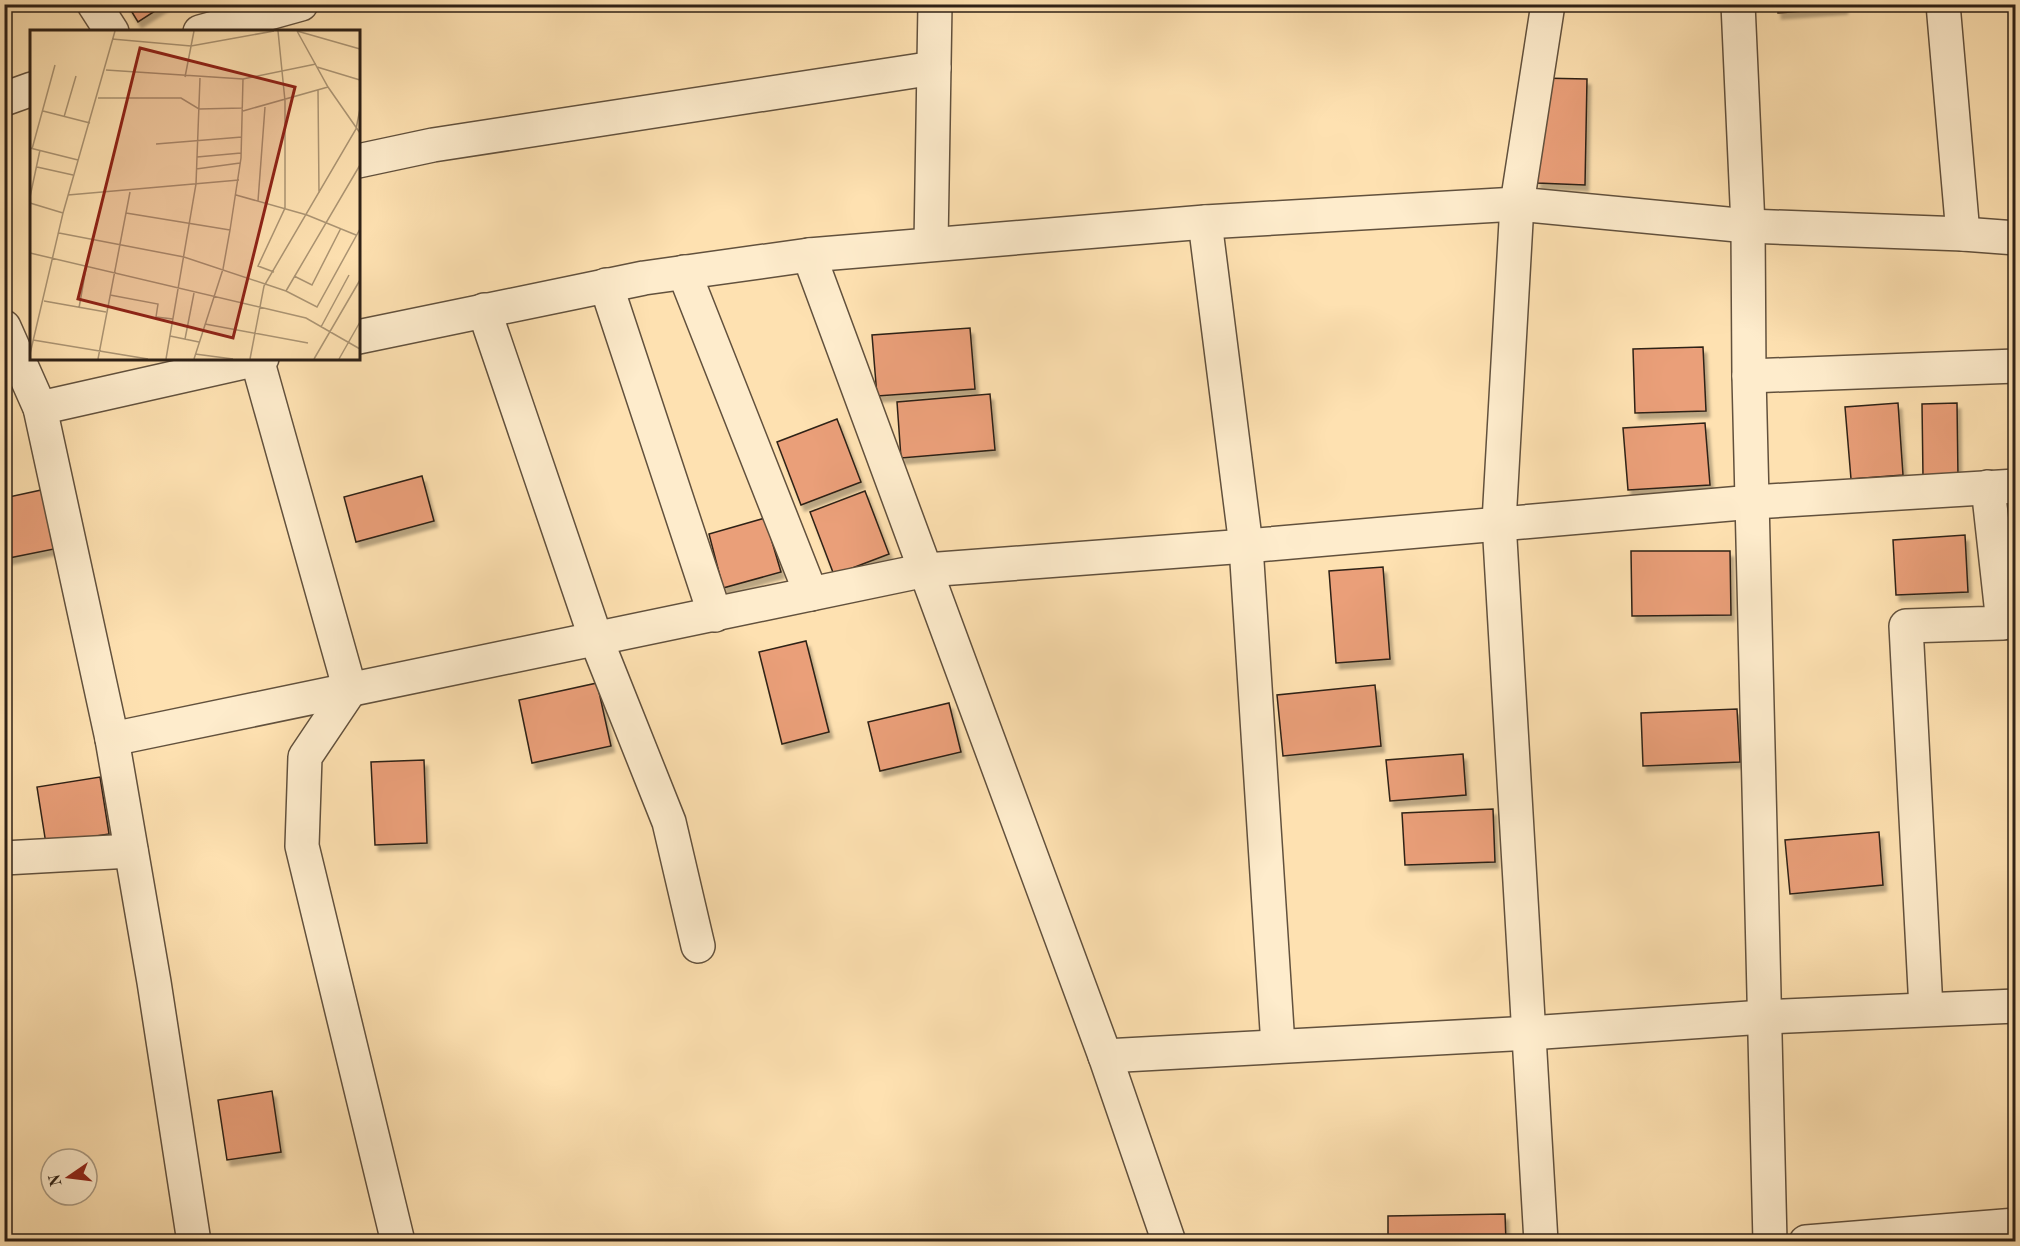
<svg xmlns="http://www.w3.org/2000/svg" width="2020" height="1246" font-family="'Old Standard TT',serif">
	<style>
		.building { fill: #ea9f79; stroke: #2e2116; stroke-width: 1.5; filter: url(#shadow) }
		.lines { fill: none; stroke-linecap: round; stroke-linejoin: round }
		.minor-casing { stroke: #62513d; stroke-width: 36 }
		.minor { stroke: #feeccc; stroke-width: 33 }
		.inset-road { fill: none; stroke: #ab9473; stroke-width: 1.5 }
		.view { fill: #8f2418; fill-opacity: 0.15; stroke: #8f2418; stroke-width: 3 }
		.inset-edge { fill: none; stroke: #2e2116; stroke-width: 3 }
	</style>
	<defs>
		<filter id="shadow"><feDropShadow dx="3.5" dy="6" stdDeviation="1.5" flood-color="#0004"/></filter>
	</defs>
	<rect width="100%" height="100%" fill="#fee1b1"/>
	<filter id="stains"><feTurbulence type="fractalNoise" baseFrequency=".00333" numOctaves="4"/><feColorMatrix values="0 0 0 0 .2 0 0 0 0 .09 0 0 0 0 .02 0 0 0 .5 -.17"/></filter>
	<radialGradient id="worn" r=".72"><stop offset=".6" stop-color="#630" stop-opacity="0"/><stop offset="1" stop-color="#630" stop-opacity=".3"/></radialGradient>
	<g class="building">
		<path d="M 127,4 L 166,4 L 138,22 Z"/>
		<path d="M 1777,4 L 1844,4 L 1844,8 L 1778,13 Z"/>
		<path d="M 1539,78 L 1587,79 L 1585,185 L 1537,183 Z"/>
		<path d="M 970,328 L 975,389 L 877,396 L 872,335 Z"/>
		<path d="M 1703,347 L 1706,411 L 1635,413 L 1633,349 Z"/>
		<path d="M 990,394 L 995,450 L 901,458 L 897,402 Z"/>
		<path d="M 1898,403 L 1903,475 L 1851,479 L 1845,407 Z"/>
		<path d="M 1957,403 L 1958,477 L 1923,477 L 1922,404 Z"/>
		<path d="M 837,419 L 861,482 L 801,505 L 777,442 Z"/>
		<path d="M 1705,423 L 1710,485 L 1628,490 L 1623,428 Z"/>
		<path d="M 422,476 L 434,521 L 356,542 L 344,497 Z"/>
		<path d="M 46,489 L 59,548 L 4,559 L 4,498 Z"/>
		<path d="M 865,491 L 889,554 L 834,575 L 810,512 Z"/>
		<path d="M 765,518 L 781,572 L 723,588 L 709,534 Z"/>
		<path d="M 1965,535 L 1968,592 L 1896,595 L 1893,540 Z"/>
		<path d="M 1631,551 L 1730,551 L 1731,615 L 1632,616 Z"/>
		<path d="M 1383,567 L 1390,659 L 1336,663 L 1329,571 Z"/>
		<path d="M 806,641 L 829,732 L 782,744 L 759,652 Z"/>
		<path d="M 597,683 L 611,746 L 532,763 L 519,700 Z"/>
		<path d="M 1375,685 L 1381,746 L 1283,756 L 1277,695 Z"/>
		<path d="M 949,703 L 961,752 L 880,771 L 868,722 Z"/>
		<path d="M 1737,709 L 1740,762 L 1643,766 L 1641,713 Z"/>
		<path d="M 1463,754 L 1466,795 L 1390,801 L 1386,760 Z"/>
		<path d="M 424,760 L 427,843 L 375,845 L 371,762 Z"/>
		<path d="M 100,777 L 109,834 L 46,844 L 37,787 Z"/>
		<path d="M 1493,809 L 1495,862 L 1405,865 L 1402,813 Z"/>
		<path d="M 1879,832 L 1883,885 L 1790,894 L 1785,840 Z"/>
		<path d="M 272,1091 L 281,1152 L 227,1160 L 218,1100 Z"/>
		<path d="M 1505,1214 L 1506,1242 L 1388,1242 L 1388,1216 Z"/>
		<path d="M 521,1237 L 523,1242 L 506,1242 Z"/>
	</g>
	<g class="lines">
		<defs>
			<g id="minor">
				<path d="M 94,4 L 112,32"/>
				<path d="M 1738,4 L 1748,226 L 1749,376 L 1770,1242"/>
				<path d="M 1943,4 L 1963,234"/>
				<path d="M 200,32 L 301,4"/>
				<path d="M 4,99 L 32,89"/>
				<path d="M 358,161 L 433,145 L 934,68"/>
				<path d="M 1205,222 L 1246,546 L 1278,1046"/>
				<path d="M 931,244 L 935,4"/>
				<path d="M 809,255 L 1105,1056 L 1169,1242"/>
				<path d="M 684,272 L 811,594"/>
				<path d="M 606,285 L 715,615"/>
				<path d="M 484,310 L 596,639 L 669,822 L 698,946"/>
				<path d="M 4,327 L 40,408 L 112,739 L 154,982 L 194,1242"/>
				<path d="M 358,337 L 644,278 L 809,255 L 1205,222 L 1517,204 L 1748,226 L 1963,234 L 2016,238"/>
				<path d="M 257,359 L 350,690 L 305,757 L 302,846 L 398,1242"/>
				<path d="M 1749,376 L 2016,366"/>
				<path d="M 40,408 L 262,358"/>
				<path d="M 112,739 L 926,570 L 1246,546 L 1753,502 L 2016,486"/>
				<path d="M 4,858 L 131,851"/>
				<path d="M 1926,1009 L 1906,626 L 2003,623 L 1988,487"/>
				<path d="M 1105,1056 L 1529,1033 L 1764,1017 L 2016,1006"/>
				<path d="M 1541,1242 L 1499,522 L 1517,204 L 1548,4"/>
				<path d="M 1806,1242 L 2016,1225"/>
			</g>
		</defs>
		<use href="#minor" class="minor-casing"/>
		<use href="#minor" class="minor"/>
	</g>
	<g transform="translate(30 30)">
		<rect width="330" height="330" fill="#fee1b1"/>
		<path class="inset-road" d="M 267,1 L 298,57 L 330,103M 267,1 L 330,19M 82,9 L 161,16 L 244,1M 287,37 L 330,50M 76,40 L 213,49 L 286,34M 155,47 L 164,1M 288,60 L 289,163M 68,68 L 151,68 L 169,79 L 213,78M 13,81 L 60,93M 213,81 L 298,57M 34,87 L 46,46M 126,114 L 212,107M 0,118 L 48,130M 2,119 L 25,35M 167,127 L 211,123M 7,137 L 43,145M 166,139 L 210,133M 38,165 L 209,150M 206,165 L 277,185 L 326,205M 0,167 L 10,120M 228,171 L 235,77M 0,173 L 33,183M 96,183 L 200,200M 29,203 L 154,227 L 256,261 L 287,277 L 330,199M 0,223 L 276,288 L 330,319M 244,242 L 228,236 L 255,178 L 255,71 L 248,1M 264,246 L 282,255 L 311,198M 256,261 L 330,135M 80,265 L 128,274 L 126,287 L 143,289M 14,271 L 76,282M 49,278 L 56,238M 175,294 L 278,313M 291,297 L 319,245M 140,306 L 169,312M 155,309 L 164,263M 3,310 L 118,329M 0,324 L 33,183 L 85,1M 165,324 L 203,329M 68,329 L 100,162M 136,329 L 166,154 L 170,48M 164,329 L 193,239 L 200,200 L 211,128 L 213,49M 220,329 L 234,256 L 326,99 L 330,79M 284,329 L 330,250M 309,329 L 330,292"/>
		<path class="view" d="M 110,18 L 265,57 L 203,308 L 48,269 Z"/>
		<rect width="330" height="330" class="inset-edge"/>
	</g>
	<rect width="2020" height="1246" fill="none" stroke="#fee1b1" stroke-width="24"/>
	<rect x="6" y="6" width="2008" height="1234" fill="none" stroke="#2e2116" stroke-width="3"/>
	<rect x="12" y="12" width="1996" height="1222" fill="none" stroke="#2e2116" stroke-width="1.5"/>
	<g transform="translate(69 1177) rotate(256)"><circle r="28" fill="#feeccc" stroke="#ab9b83" stroke-width="1.5"/>
	<path d="M0-4.5L10 22L0 15L-10 22Z" fill="#8f2418"/>
	<text y="-9" font-size="16" font-weight="bold" text-anchor="middle" fill="#2e2116">N</text>
	</g>
	<rect width="100%" height="100%" filter="url(#stains)"/>
	<rect width="100%" height="100%" fill="url(#worn)"/>
</svg>
